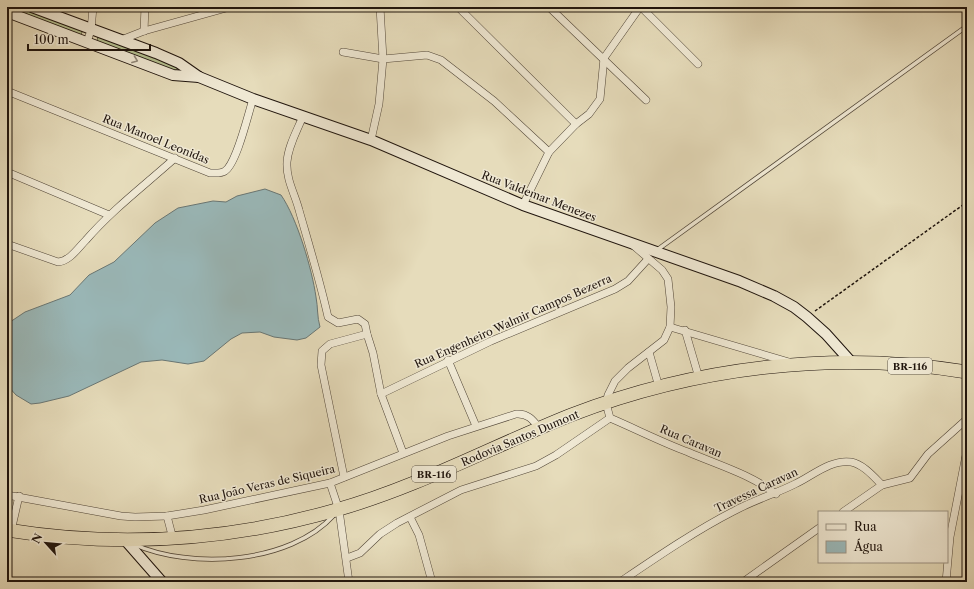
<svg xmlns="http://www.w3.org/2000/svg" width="974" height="589" font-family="'Libre Caslon Text',serif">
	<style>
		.green { fill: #b4c090; stroke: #6a6a4e }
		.water { fill: #9ab9ba; stroke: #697775 }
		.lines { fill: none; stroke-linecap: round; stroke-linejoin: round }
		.lane-casing { stroke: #514638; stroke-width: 5 }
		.street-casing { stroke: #514638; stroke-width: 8 }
		.secondary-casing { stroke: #1f140d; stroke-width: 12 }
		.highway-casing { stroke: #1f140d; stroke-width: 14 }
		.path { stroke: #1f140d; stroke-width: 1.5; stroke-dasharray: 3 2; stroke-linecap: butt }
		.lane { stroke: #efe8d3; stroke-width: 3.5 }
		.street { stroke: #efe8d3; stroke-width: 7 }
		.secondary { stroke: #efe8d3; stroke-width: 10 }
		.highway { stroke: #e6dcbb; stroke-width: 13 }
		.oneway { stroke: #91897a }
		.labels { text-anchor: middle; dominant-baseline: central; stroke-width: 3; stroke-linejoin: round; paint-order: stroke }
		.shield { fill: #efe8d3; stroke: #5d5448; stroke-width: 1 }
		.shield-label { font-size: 10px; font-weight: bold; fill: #1f140d }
		.street-label { font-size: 11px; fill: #1f140d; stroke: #efe8d3 }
	</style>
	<rect width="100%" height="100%" fill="#e6dcbb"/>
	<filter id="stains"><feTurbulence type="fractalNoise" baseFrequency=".005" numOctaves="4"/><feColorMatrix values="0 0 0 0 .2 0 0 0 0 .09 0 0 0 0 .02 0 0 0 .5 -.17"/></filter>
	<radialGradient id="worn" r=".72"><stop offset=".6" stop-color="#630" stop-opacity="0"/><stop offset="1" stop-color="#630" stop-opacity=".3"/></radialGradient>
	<g class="green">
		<path d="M 7,7 L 22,7 L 81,29 L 82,33 L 79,36 L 7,9 Z"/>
		<path d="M 98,36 L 180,65 L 178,72 L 97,41 Z"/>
	</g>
	<path class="water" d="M 265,189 L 281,195 C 297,218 312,269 316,297 C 318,307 317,317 320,327 L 306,338 L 297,340 L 274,337 L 260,332 L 242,333 L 231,339 L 204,361 L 188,364 L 162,360 L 141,362 L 69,396 L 40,403 L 31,404 L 16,395 L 7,385 L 7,324 L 25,312 L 70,295 L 89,275 L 114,262 L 155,223 L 178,208 L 213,201 L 226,202 L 237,196 Z"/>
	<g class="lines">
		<defs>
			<g id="lane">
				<path d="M 657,250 L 967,26"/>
				<path d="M 133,544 C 191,570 290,564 334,515"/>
			</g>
			<g id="street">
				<path d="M 458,7 L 576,124"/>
				<path d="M 549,7 L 646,100"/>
				<path d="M 644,10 L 698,64"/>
				<path d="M 144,31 L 145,7"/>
				<path d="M 121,40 L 144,31 L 230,7"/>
				<path d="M 87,42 L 91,30 L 93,7"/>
				<path d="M 343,52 L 383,59 L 427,55 L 441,60 L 494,101 L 549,152"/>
				<path d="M 7,91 L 210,173 C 215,173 221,174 225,171 C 237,163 248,114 253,99"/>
				<path d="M 303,116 C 297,131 288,146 287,162 C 286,180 295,194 299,210 C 309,245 320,281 328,317 L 338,323 L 358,319 L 365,324 L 367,334"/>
				<path d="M 371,140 L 379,104 L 383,59 L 380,7"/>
				<path d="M 7,172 L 109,215"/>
				<path d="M 523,205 L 549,152 L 576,124 L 589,114 L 600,99 L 604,58 L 640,7"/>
				<path d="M 7,244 L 58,262 C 70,261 78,248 86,240 C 113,209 145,185 175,158"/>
				<path d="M 634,246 L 662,270 L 668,279 L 671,307 L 670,327 L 664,340 L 628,368 L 615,381 L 608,395 L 606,403 L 610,418 C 636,429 661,442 688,452 C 718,465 750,474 776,494"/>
				<path d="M 670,327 L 789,362"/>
				<path d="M 685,330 L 699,378"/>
				<path d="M 649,352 L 659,387"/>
				<path d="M 448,360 L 476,426"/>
				<path d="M 381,394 L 491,341 L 615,289 L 628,281 L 648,259"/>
				<path d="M 344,477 L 321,365 L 322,351 L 330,344 L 367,334 L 373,353 L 381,394 L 403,453"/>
				<path d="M 330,483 L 339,510 L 349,582"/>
				<path d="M 7,495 L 121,516 L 135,517 L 167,516 L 204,510 L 330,483 L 448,436 L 516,414 C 528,413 533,420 540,429"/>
				<path d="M 843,512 L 882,485 L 910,478 L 928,454 L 967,419"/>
				<path d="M 167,516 L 173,539"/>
				<path d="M 410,517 L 419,535 L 432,582"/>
				<path d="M 11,531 L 19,496"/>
				<path d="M 347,558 L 360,553 L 380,534 L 397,523 L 461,490 L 536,466 L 556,455 L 610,418"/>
				<path d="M 620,582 C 657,557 695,531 734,511 C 754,500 775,494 795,484 C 812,476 831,459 851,462 C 863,464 874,477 882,485"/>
				<path d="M 743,582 L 819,528"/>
				<path d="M 946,582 L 950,537 L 967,450"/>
			</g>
			<g id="secondary">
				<path d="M 32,7 L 156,53 L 179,63 L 199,77 L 253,99 L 371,140 L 523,205 L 739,281 L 774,296 L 794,307 L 807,317 L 826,334 L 852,363"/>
				<path d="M 7,12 L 173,75 L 199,77"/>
				<path d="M 126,541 L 162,582"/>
			</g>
			<path id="highway" d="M 7,530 C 118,548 228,541 336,510 C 418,487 493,446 571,415 C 695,367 835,350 967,372"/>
		</defs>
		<use href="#lane" class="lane-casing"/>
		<use href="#street" class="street-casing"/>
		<use href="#secondary" class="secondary-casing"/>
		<use href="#highway" class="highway-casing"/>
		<path class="path" d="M 815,311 L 967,202"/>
		<use href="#lane" class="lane"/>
		<use href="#street" class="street"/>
		<use href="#secondary" class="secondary"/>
		<use href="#highway" class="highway"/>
	</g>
	<defs><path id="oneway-chevron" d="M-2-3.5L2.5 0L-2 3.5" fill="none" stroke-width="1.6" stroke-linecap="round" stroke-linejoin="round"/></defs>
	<use class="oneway" href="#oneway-chevron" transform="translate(135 60) rotate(21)"/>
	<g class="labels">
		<g class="shield">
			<rect x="888" y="358" width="44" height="16" rx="3"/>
			<rect x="412" y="466" width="44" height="16" rx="3"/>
		</g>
		<g class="shield-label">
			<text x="910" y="366">BR-116</text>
			<text x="434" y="474">BR-116</text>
		</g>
		<g class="street-label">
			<text transform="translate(156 139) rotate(22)">Rua Manoel Leonidas</text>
			<text transform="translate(539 196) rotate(21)">Rua Valdemar Menezes</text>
			<text transform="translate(513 321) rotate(-24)">Rua Engenheiro Walmir Campos Bezerra</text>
			<text transform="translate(520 438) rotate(-23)">Rodovia Santos Dumont</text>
			<text transform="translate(691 441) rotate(23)">Rua Caravan</text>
			<text transform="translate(267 484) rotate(-13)">Rua João Veras de Siqueira</text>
			<text transform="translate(756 490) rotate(-25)">Travessa Caravan</text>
		</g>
	</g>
	<rect width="974" height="589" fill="none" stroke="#e6dcbb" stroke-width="24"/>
	<rect x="8" y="8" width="958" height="573" fill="none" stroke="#1f140d" stroke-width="2"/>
	<rect x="12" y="12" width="950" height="565" fill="none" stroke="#1f140d"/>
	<rect x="818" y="511" width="130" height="52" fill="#efe8d3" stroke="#9c9384"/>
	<rect x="826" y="524" width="20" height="6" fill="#efe8d3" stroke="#9c9384"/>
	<text x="854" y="531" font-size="12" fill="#1f140d">Rua</text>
	<rect x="826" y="541" width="20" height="12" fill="#9ab9ba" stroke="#9c9384"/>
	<text x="854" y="551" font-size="12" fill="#1f140d">Água</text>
	<g transform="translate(46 543) rotate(297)" stroke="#efe8d3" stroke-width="3" paint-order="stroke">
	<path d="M0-3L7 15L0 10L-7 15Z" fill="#1f140d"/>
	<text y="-6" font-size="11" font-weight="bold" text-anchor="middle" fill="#1f140d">N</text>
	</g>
	<path d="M28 44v6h122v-6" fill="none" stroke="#1f140d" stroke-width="2"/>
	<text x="34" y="44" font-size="12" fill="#1f140d" stroke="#efe8d3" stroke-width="3" paint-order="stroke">100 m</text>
	<rect width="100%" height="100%" filter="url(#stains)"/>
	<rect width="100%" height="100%" fill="url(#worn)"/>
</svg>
